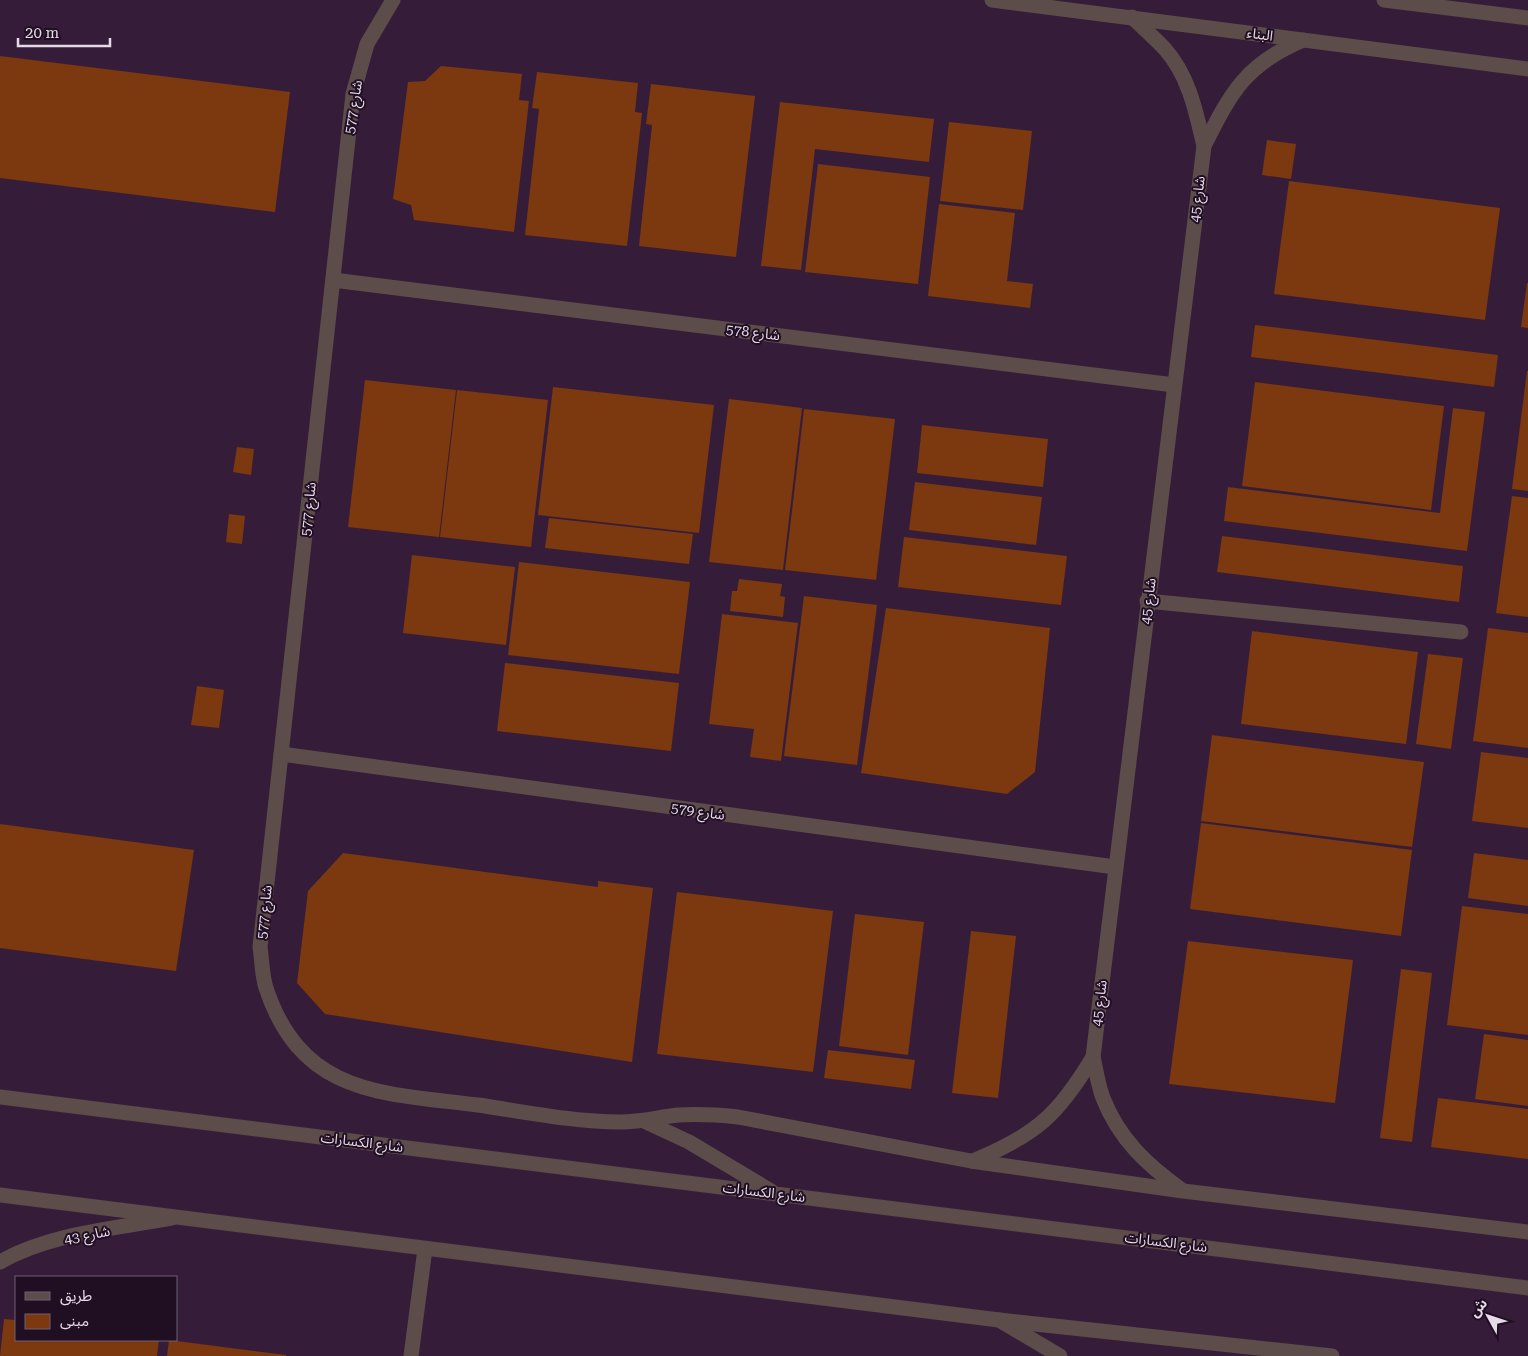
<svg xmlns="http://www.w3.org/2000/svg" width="1528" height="1356" font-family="'Roboto Serif','Noto Sans Arabic',serif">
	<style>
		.built { fill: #351d39; fill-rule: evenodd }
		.building { fill: #7c380e }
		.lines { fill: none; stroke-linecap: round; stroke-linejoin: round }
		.service { stroke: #5d4d4a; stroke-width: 15 }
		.minor { stroke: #5d4d4a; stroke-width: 15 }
		.tertiary { stroke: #5d4d4a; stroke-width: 15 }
		.labels { text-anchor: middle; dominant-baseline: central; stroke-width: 4; stroke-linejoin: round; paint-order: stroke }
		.street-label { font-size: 14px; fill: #e6d9e8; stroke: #200e23 }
	</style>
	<rect width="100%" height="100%" fill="#2a172d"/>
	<path class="built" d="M 0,0 L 1528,0 L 1528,1356 L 0,1356 ZM 16,1277 L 176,1277 L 176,1340 L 16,1340 Z"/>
	<g class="building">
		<path d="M 0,56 L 290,92 L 275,212 L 0,178 Z"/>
		<path d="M 441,66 L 522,74 L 519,100 L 529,101 L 514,232 L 414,220 L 411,205 L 393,199 L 408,82 L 425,81 Z"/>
		<path d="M 537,72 L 638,83 L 635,112 L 642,113 L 627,246 L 525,235 L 539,109 L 532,108 Z"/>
		<path d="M 651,84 L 755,96 L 736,257 L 639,246 L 652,125 L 646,124 Z"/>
		<path d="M 780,102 L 934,119 L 929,162 L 815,149 L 801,270 L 761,266 Z"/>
		<path d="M 949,122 L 1032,131 L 1023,210 L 940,201 Z"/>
		<path d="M 1267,140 L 1296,144 L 1291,179 L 1262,175 Z"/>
		<path d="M 818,164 L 930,177 L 918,284 L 805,272 Z"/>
		<path d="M 1289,181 L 1500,208 L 1485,320 L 1274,294 Z"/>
		<path d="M 939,204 L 1015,213 L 1007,281 L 1033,284 L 1030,308 L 928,296 Z"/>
		<path d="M 1527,283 L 1528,283 L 1528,328 L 1521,327 Z"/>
		<path d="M 1255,325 L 1498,355 L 1494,387 L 1251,357 Z"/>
		<path d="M 1527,371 L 1528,371 L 1528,491 L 1512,489 Z"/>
		<path d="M 365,380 L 456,390 L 439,537 L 348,527 Z"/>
		<path d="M 1255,382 L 1444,406 L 1431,510 L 1242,486 Z"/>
		<path d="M 553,387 L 714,405 L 699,533 L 538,515 Z"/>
		<path d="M 457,390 L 548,400 L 531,547 L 440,537 Z"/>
		<path d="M 729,399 L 802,408 L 783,570 L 709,562 Z"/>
		<path d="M 1453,408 L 1485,412 L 1467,551 L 1224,521 L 1228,487 L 1440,513 Z"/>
		<path d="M 804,409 L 895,419 L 876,580 L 785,570 Z"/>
		<path d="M 922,425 L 1048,439 L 1043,487 L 917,473 Z"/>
		<path d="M 237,447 L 254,449 L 251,475 L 233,472 Z"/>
		<path d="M 915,482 L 1042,497 L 1036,545 L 909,530 Z"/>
		<path d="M 1512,496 L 1528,498 L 1528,617 L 1496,613 Z"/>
		<path d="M 229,514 L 245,516 L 242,544 L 226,542 Z"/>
		<path d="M 549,518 L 693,534 L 689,564 L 545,548 Z"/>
		<path d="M 1222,536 L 1463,566 L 1459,602 L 1217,572 Z"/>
		<path d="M 904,537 L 1067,556 L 1061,605 L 898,587 Z"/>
		<path d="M 412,555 L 515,567 L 506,645 L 403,633 Z"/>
		<path d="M 519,562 L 690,582 L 679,674 L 508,655 Z"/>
		<path d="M 739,579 L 782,584 L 780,596 L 785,597 L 783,617 L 730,611 L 732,591 L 737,591 Z"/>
		<path d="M 804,596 L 877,605 L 857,765 L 784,756 Z"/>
		<path d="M 886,608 L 1050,628 L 1035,772 L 1007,794 L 861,773 Z"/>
		<path d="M 722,614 L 798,623 L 781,761 L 750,757 L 754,729 L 709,724 Z"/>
		<path d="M 1488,628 L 1528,633 L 1528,748 L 1473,741 Z"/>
		<path d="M 1252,631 L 1418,652 L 1406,744 L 1241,724 Z"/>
		<path d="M 1428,654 L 1463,658 L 1451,749 L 1416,744 Z"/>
		<path d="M 505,663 L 679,683 L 671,751 L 497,731 Z"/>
		<path d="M 197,686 L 224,690 L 219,728 L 191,725 Z"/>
		<path d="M 1212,735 L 1424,762 L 1412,847 L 1201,821 Z"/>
		<path d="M 1481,752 L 1528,758 L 1528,828 L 1472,821 Z"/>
		<path d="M 1201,823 L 1412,850 L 1401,936 L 1190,909 Z"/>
		<path d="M 0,824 L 194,850 L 176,971 L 0,948 Z"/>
		<path d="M 343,853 L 598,887 L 598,881 L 653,888 L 632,1062 L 325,1014 L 297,983 L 308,891 Z"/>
		<path d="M 1474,853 L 1528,860 L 1528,906 L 1468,898 Z"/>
		<path d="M 677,892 L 833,911 L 813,1072 L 657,1054 Z"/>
		<path d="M 1462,906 L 1528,914 L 1528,1035 L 1447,1025 Z"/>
		<path d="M 855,914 L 924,922 L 908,1055 L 839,1046 Z"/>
		<path d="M 971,931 L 1016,936 L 998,1098 L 952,1093 Z"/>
		<path d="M 1188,941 L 1353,960 L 1335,1103 L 1169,1084 Z"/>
		<path d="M 1401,969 L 1432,973 L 1412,1142 L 1380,1138 Z"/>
		<path d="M 1484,1034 L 1528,1040 L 1528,1106 L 1475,1099 Z"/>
		<path d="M 828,1050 L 915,1060 L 911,1089 L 824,1078 Z"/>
		<path d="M 1438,1098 L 1528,1109 L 1528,1159 L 1431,1147 Z"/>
		<path d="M 4,1319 L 16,1320 L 16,1340 L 159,1340 L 157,1356 L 0,1356 Z"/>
		<path d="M 169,1340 L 286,1355 L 286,1356 L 167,1356 Z"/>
	</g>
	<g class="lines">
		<g class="service">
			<path d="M 1147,601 L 1461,632"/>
			<path d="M 411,1356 L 425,1249"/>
		</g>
		<g class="minor">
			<path d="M 393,0 L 367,44 L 353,94 L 260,947 C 262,960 262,976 266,988 C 302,1096 383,1093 478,1105 C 525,1112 574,1122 621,1122 C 641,1122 659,1117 678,1115 C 698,1114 718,1115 738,1117 L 971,1161 L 1183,1191 L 1528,1232"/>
			<path d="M 992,0 L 1528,69"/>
			<path d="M 1384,0 L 1528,18"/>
			<path d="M 1132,17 C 1143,28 1155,38 1165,49 C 1189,76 1196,112 1204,146"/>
			<path d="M 333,280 L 1174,385"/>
			<path d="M 281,754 L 1115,867"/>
			<path d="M 973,1161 C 1036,1135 1058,1115 1093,1057"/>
			<path d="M 1182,1190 C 1147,1165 1119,1139 1103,1098 C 1098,1085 1096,1070 1093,1057 L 1204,146 C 1231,92 1246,64 1303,40"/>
			<path d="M 0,1262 C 51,1233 115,1229 172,1218"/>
			<path d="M 999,1320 L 1060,1356"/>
		</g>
		<g class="tertiary">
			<path d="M 0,1097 L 1528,1288"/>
			<path d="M 644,1121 L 689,1142 L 771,1191"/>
			<path d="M 0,1195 L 999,1320 L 1332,1356"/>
		</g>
	</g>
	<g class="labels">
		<g class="street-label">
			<text transform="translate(1260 34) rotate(8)">البناء</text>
			<text transform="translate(353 107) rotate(-81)">شارع 577</text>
			<text transform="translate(1197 199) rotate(-83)">شارع 45</text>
			<text transform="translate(753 332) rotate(7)">شارع 578</text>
			<text transform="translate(308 509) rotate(-84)">شارع 577</text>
			<text transform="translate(1148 601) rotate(-83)">شارع 45</text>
			<text transform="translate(698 811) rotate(8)">شارع 579</text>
			<text transform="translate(264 912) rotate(-84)">شارع 577</text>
			<text transform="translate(1099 1003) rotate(-83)">شارع 45</text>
			<text transform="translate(362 1142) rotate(7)">شارع الكسارات</text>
			<text transform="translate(764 1192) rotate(7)">شارع الكسارات</text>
			<text transform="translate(87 1235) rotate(-11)">شارع 43</text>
			<text transform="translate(1166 1242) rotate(7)">شارع الكسارات</text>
		</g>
	</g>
	<rect x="15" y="1276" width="162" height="65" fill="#200e23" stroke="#6f5f72"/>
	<rect x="25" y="1292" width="25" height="8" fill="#5d4d4a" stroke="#6f5f72"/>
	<text x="60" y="1301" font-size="15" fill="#e6d9e8">طريق</text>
	<rect x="25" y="1314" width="25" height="15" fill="#7c380e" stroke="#6f5f72"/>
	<text x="60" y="1326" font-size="15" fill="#e6d9e8">مبنى</text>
	<g transform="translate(1488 1316) rotate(310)" stroke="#200e23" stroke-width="4" paint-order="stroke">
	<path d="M0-4L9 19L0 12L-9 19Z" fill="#e6d9e8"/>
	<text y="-8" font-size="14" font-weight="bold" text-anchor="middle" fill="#e6d9e8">ش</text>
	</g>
	<path d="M18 38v8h92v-8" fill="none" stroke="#e6d9e8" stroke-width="2.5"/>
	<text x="25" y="38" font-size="15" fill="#e6d9e8" stroke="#200e23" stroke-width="4" paint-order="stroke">20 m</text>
</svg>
